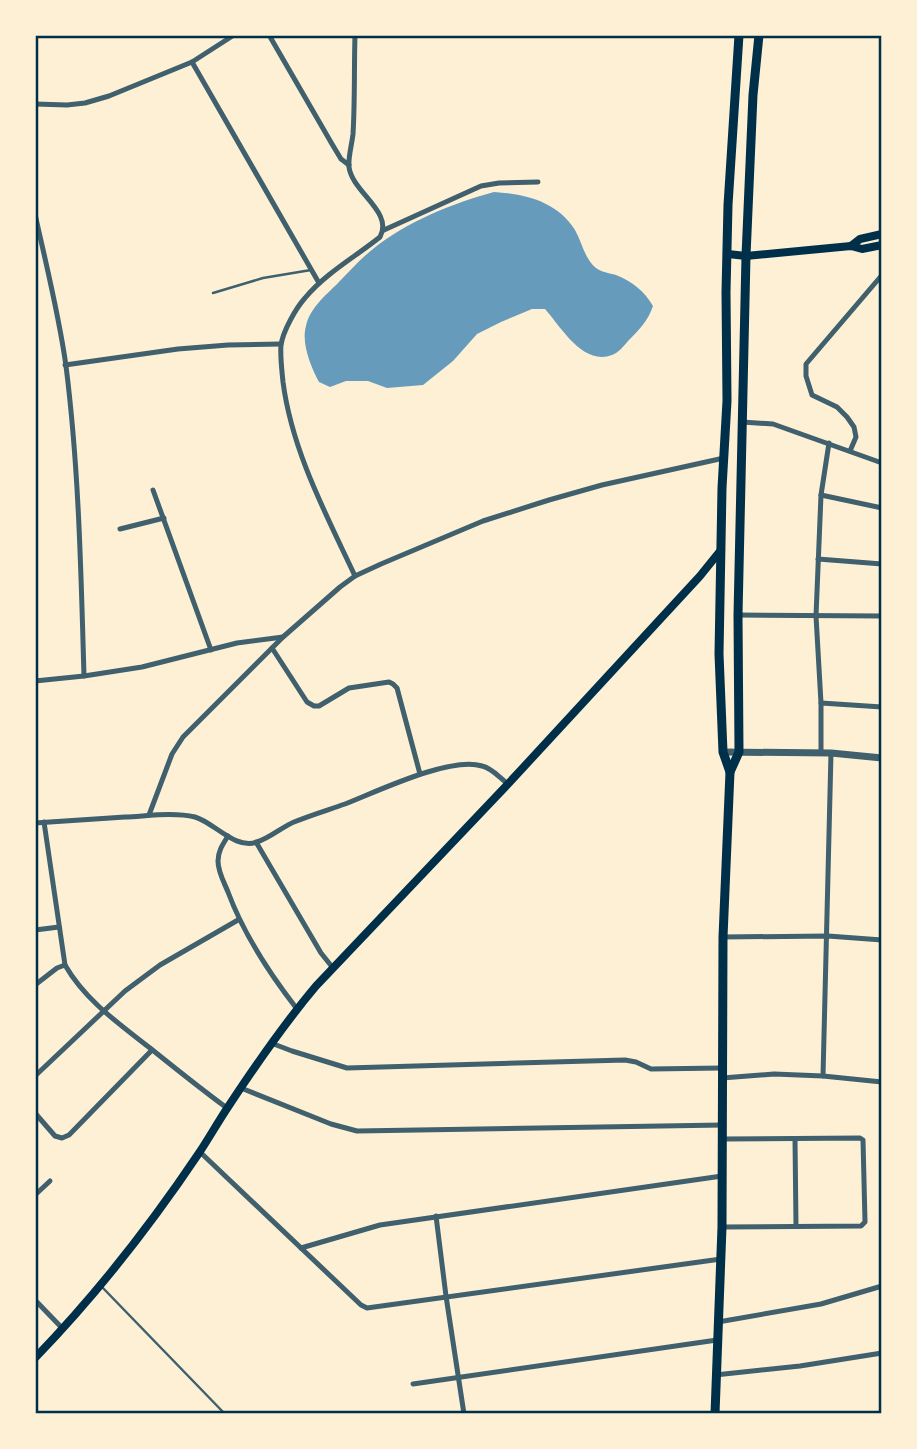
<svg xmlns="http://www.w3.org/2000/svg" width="917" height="1449" font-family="Karla,sans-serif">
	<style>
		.water { fill: #669bbc }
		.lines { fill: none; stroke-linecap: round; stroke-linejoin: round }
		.service { stroke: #3f606c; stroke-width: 2.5 }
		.minor { stroke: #3f606c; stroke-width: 5 }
		.tertiary { stroke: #3f606c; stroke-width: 7 }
		.secondary { stroke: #003049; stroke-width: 8 }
		.primary { stroke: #003049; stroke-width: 9 }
		.neatline { fill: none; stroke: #003049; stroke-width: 2.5 }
	</style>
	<rect width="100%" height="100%" fill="#fdf0d5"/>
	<path class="water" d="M 494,192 C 524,194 557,201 575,230 C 582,242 584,258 596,268 C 601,272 609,273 616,275 C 632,281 645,292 653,306 C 648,321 639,330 628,341 C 624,346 618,353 612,355 C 583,366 561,327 545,309 L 532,309 L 501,322 L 477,334 L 453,361 L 423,385 L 387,388 L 368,381 L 346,381 L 330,387 L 319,382 C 311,367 301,343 306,326 C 310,308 325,296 338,283 C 349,272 360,259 373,249 C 406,222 453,203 494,192 Z"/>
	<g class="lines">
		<g class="service">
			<path d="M 213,293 L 263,278 L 311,270"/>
			<path d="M 102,1287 L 225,1414"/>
		</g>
		<g class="minor">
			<path d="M 269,35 L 332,144 L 341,159 L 349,165"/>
			<path d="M 192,62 L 319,283"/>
			<path d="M 35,104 L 67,105 L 85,103 L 109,96 L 192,62 L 234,35"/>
			<path d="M 35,214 C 46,264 59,315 66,366 C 79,469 81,573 84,676"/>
			<path d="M 384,230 L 481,186 L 499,183 L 538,182"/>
			<path d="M 65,365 L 178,349 L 228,345 L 281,344"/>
			<path d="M 742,422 L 773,424 L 882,463"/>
			<path d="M 850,451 L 856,437 L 854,427 L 847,417 L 837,407 L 812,395 L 806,376 L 806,364 L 882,275"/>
			<path d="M 153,490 L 211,650"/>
			<path d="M 821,495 L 882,508"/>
			<path d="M 120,529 L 164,518"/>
			<path d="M 818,559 L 882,564"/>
			<path d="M 355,576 C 326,514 292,451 283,382 C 282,371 280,357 281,345 C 283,331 296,308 305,298 C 326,273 355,257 380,237 C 394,212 352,192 349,167 C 348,157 352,144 353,134 C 355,101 354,68 355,35"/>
			<path d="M 738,615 L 882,616"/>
			<path d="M 272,648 L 307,702 L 314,706 L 319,706 L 349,688 L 389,682 L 393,684 L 397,688 L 420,774"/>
			<path d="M 35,681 L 84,676 L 142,667 L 237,643 L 283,637"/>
			<path d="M 821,703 L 816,616 L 821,495 L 829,443"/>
			<path d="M 821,753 L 821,703 L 882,707"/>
			<path d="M 149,815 L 172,754 L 183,737 L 283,637 L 340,587 L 355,576 L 381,564 L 483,521 L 549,500 L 602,485 L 724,458"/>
			<path d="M 44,822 L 65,965 C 85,1000 118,1023 150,1048 C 175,1068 201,1089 227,1108"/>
			<path d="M 35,823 C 65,821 95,819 125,817 C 148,816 173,812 195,817 C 215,823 235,850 257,842 C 270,838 282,827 294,822 C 311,815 328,810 345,804 C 376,792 450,756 482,766 C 492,768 500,778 508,784"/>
			<path d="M 228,836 C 223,844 218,851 218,861 C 218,872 224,882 228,892 C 244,935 269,973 297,1009"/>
			<path d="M 256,842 L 321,953 L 333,968"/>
			<path d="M 35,930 L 59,927"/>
			<path d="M 723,937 L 828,936 L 882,940"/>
			<path d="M 35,985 L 57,968 L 65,965"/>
			<path d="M 271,1043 L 292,1051 L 347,1068 L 625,1060 L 636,1062 L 651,1069 L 722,1068"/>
			<path d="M 35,1076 L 125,991 L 160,965 L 238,920"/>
			<path d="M 823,1076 L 831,753"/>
			<path d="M 722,1078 L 774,1074 L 823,1076 L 882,1082"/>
			<path d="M 241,1088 L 331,1124 L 357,1131 L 723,1125"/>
			<path d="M 35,1113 L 55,1136 L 62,1138 L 69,1135 L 152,1050"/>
			<path d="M 795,1139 L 796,1226"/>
			<path d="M 200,1152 L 361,1305 L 367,1308 L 721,1259"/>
			<path d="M 35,1195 L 50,1181"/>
			<path d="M 436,1216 L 446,1296 L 464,1414"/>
			<path d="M 722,1227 L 861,1226 L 865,1222 L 863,1140 L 860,1138 L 723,1139"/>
			<path d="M 301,1248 L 380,1225 L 722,1176"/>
			<path d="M 35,1300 L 63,1329"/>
			<path d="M 718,1322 L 821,1304 L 882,1286"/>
			<path d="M 715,1375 L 800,1366 L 882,1353"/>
			<path d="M 413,1384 L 717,1340"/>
		</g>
		<path class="tertiary" d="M 723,752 L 831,753 L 882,758"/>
		<g class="secondary">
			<path d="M 851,246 L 860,239 L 882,234"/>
			<path d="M 728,254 L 746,256 L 851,246 L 862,249 L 882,245"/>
			<path d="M 35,1358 C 96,1295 150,1226 199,1153 C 209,1138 218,1122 228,1107 C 255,1066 284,1024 316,986 L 508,784 L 700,576 L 721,550"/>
		</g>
		<g class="primary">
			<path d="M 730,772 L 723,752 L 719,654 L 722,488 L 727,401 L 726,292 L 728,205 L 739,35"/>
			<path d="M 715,1414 L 722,1227 L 723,937 L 730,772 L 739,752 L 738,615 L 746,256 L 753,95 L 759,35"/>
		</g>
	</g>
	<rect width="917" height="1449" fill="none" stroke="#fdf0d5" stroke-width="74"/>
	<rect x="37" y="37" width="843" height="1375" class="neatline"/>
</svg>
